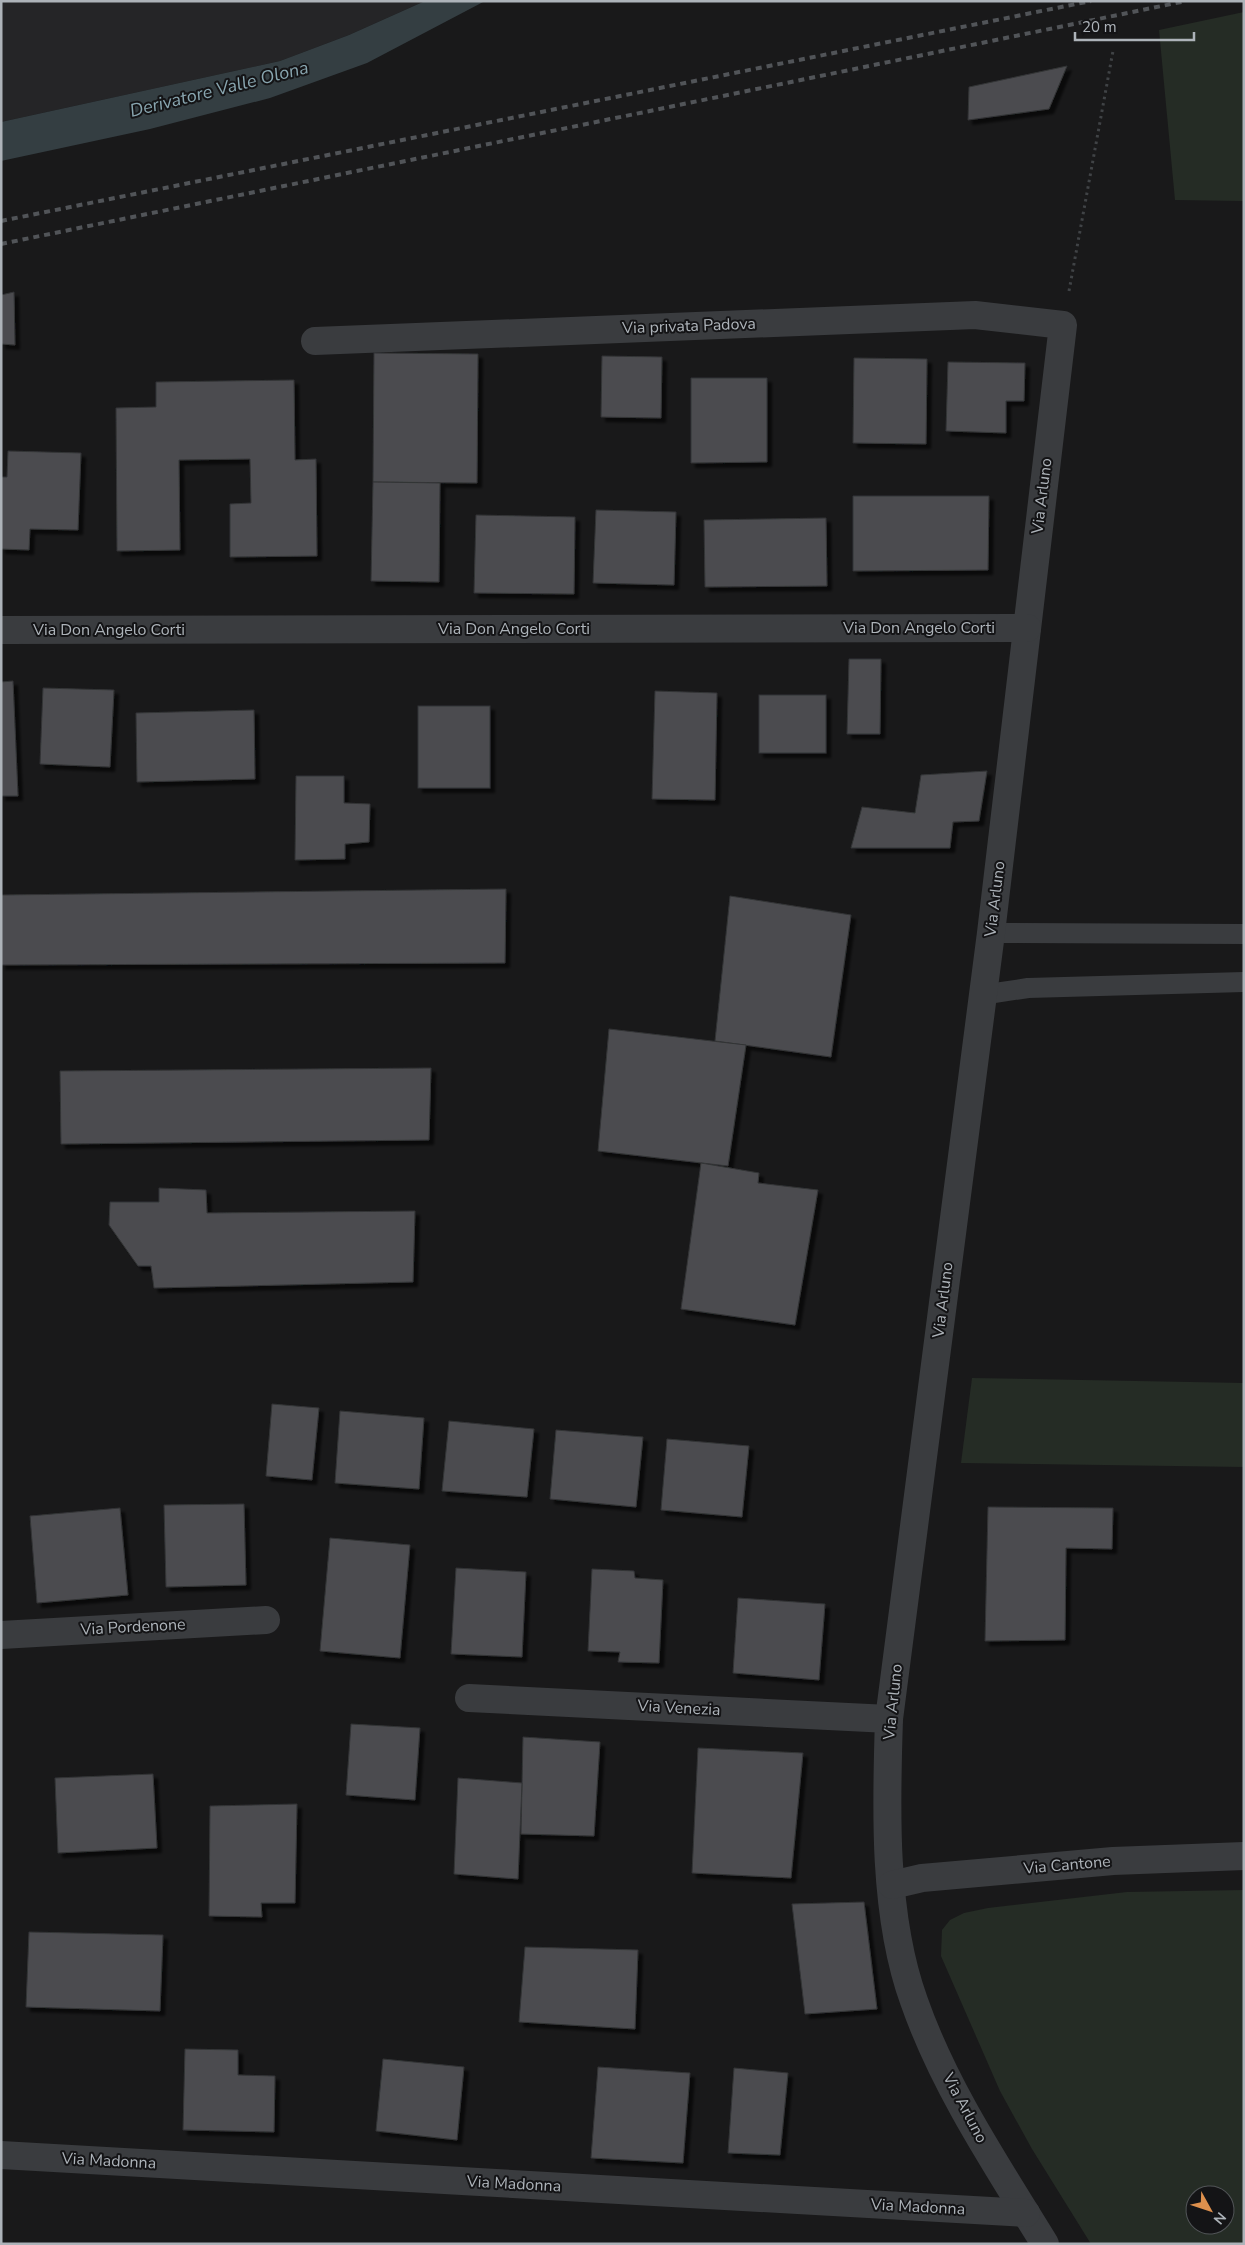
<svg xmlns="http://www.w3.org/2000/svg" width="1245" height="2245" font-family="'Nunito Sans',sans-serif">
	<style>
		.built { fill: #252527 }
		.green { fill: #252c25; fill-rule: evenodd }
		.water { fill: #343e42 }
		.building { fill: #4b4c4f; stroke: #333436; filter: url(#shadow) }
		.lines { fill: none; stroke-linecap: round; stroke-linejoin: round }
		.path { stroke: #404346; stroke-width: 3; stroke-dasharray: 2.5 4; stroke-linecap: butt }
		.service { stroke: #3a3c3f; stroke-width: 20 }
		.minor { stroke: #3a3c3f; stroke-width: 28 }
		.rail { stroke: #515458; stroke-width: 4; stroke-dasharray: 6 5; stroke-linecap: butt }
		.labels { text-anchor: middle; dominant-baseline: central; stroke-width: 4; stroke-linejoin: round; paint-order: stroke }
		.street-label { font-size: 16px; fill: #adb3b9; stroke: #141416 }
		.water-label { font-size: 18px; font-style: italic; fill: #88a5af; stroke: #141416 }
	</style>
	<defs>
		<filter id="shadow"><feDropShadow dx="4.5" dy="4.5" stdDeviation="1" flood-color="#0009"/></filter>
	</defs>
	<rect width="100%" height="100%" fill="#19191a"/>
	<path class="built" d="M 1,1 L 425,1 L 349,35 L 280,61 L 1,122 Z"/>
	<g class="green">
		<path d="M 1244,12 L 1244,201 L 1175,200 L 1159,30 Z"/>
		<path d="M 972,1378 L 1244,1383 L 1244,1467 L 961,1463 Z"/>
		<path d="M 1244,1890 L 1244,2244 L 1091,2244 L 1032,2149 L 1000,2091 L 941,1956 L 942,1930 L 950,1920 L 964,1913 L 988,1908 L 1127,1892 ZM 1195,2195 L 1225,2195 L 1225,2225 L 1195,2225 Z"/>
	</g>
	<path class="water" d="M 425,1 L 485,1 L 367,63 L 270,98 L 150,129 L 1,161 L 1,122 L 280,61 L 349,35 Z"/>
	<g class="building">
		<path d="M 1067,66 L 1049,109 L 968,120 L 969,87 Z"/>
		<path d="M 14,292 L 15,345 L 1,344 L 1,295 Z"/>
		<path d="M 374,353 L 478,354 L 477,483 L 373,482 Z"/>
		<path d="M 602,356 L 662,357 L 661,418 L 601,417 Z"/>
		<path d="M 854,358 L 927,359 L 926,444 L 853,443 Z"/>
		<path d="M 948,362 L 1025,363 L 1024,401 L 1006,401 L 1006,433 L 946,431 Z"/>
		<path d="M 691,378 L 767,378 L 767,462 L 691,463 Z"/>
		<path d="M 294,380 L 295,460 L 316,459 L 317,556 L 230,557 L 230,504 L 251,503 L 250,459 L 179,460 L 180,550 L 117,551 L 116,408 L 156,407 L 156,382 Z"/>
		<path d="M 8,451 L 81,453 L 78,530 L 30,529 L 29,550 L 1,549 L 1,477 L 7,477 Z"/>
		<path d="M 373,482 L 440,483 L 439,582 L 371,581 Z"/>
		<path d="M 853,496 L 989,496 L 988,570 L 853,571 Z"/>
		<path d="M 596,510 L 676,512 L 674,585 L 593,583 Z"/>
		<path d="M 476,515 L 575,517 L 574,594 L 474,593 Z"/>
		<path d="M 826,518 L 827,586 L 705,587 L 704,520 Z"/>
		<path d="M 849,659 L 881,659 L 880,734 L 847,734 Z"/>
		<path d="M 13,681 L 18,796 L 1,796 L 1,682 Z"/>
		<path d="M 43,688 L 114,690 L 110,767 L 40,764 Z"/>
		<path d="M 655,691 L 717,693 L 715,800 L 652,799 Z"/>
		<rect x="759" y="695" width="67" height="58"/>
		<rect x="418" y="706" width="72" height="82"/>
		<path d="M 254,710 L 255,779 L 137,782 L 136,713 Z"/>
		<path d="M 987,771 L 979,821 L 953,822 L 950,848 L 851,848 L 862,807 L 915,813 L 921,775 Z"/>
		<path d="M 296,776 L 344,776 L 344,803 L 370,804 L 369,842 L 345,844 L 345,859 L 295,860 Z"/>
		<path d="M 506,889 L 505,963 L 1,965 L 1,895 Z"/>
		<path d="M 730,896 L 851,915 L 831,1057 L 715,1041 Z"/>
		<path d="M 609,1029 L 746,1045 L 728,1166 L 598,1151 Z"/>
		<path d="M 431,1068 L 429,1140 L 61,1144 L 60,1071 Z"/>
		<path d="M 701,1163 L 759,1173 L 758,1183 L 818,1190 L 795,1325 L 681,1309 Z"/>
		<path d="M 159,1188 L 206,1190 L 207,1213 L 415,1211 L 413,1282 L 154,1288 L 151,1266 L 138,1266 L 109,1225 L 110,1202 L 159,1202 Z"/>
		<path d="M 272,1404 L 319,1408 L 312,1480 L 266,1476 Z"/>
		<path d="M 340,1411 L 424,1418 L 419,1489 L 335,1483 Z"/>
		<path d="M 449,1421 L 534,1429 L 527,1497 L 442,1491 Z"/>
		<path d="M 556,1430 L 643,1437 L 636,1507 L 550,1499 Z"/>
		<path d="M 667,1439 L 749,1446 L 742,1517 L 661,1510 Z"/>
		<path d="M 244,1504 L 246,1585 L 166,1587 L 164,1505 Z"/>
		<path d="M 988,1507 L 1113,1508 L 1112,1549 L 1066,1548 L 1065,1640 L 985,1641 Z"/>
		<path d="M 120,1508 L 128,1595 L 37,1603 L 30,1516 Z"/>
		<path d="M 330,1538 L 410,1545 L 400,1658 L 320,1651 Z"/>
		<path d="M 456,1568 L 526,1572 L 522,1657 L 451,1654 Z"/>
		<path d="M 592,1569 L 634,1571 L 635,1578 L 663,1580 L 659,1663 L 618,1662 L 620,1652 L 588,1651 Z"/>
		<path d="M 738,1598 L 825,1604 L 819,1680 L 733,1673 Z"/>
		<path d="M 351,1724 L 420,1728 L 415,1800 L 346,1795 Z"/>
		<path d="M 523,1737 L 600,1742 L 594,1836 L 521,1834 Z"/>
		<path d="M 698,1748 L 803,1753 L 791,1878 L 692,1873 Z"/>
		<path d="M 153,1774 L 157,1848 L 58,1853 L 55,1778 Z"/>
		<path d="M 458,1778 L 522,1783 L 518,1879 L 454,1874 Z"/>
		<path d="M 297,1804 L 295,1903 L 261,1903 L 262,1917 L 209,1916 L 210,1806 Z"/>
		<path d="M 864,1902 L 877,2009 L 805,2014 L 792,1904 Z"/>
		<path d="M 29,1932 L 163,1935 L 160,2011 L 26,2007 Z"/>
		<path d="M 525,1947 L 638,1950 L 635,2029 L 519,2022 Z"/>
		<path d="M 185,2049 L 238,2050 L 238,2075 L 275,2076 L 274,2132 L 183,2130 Z"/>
		<path d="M 383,2059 L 464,2067 L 457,2140 L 376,2131 Z"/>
		<path d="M 598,2067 L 690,2073 L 683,2163 L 591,2158 Z"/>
		<path d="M 734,2068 L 788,2073 L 780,2155 L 728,2153 Z"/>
	</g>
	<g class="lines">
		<path class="path" d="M 1069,291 L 1113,51"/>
		<g class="service">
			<path d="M 991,933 L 1244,934"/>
			<path d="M 981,995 L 1028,988 L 1244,982"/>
		</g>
		<g class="minor">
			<path d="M 315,341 L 975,315 L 1063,325 L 991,933 L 889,1719 C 886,1807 883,1916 914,2001 C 944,2087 997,2166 1045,2244"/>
			<path d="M 1,630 L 1027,628"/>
			<path d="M 1,1635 L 266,1620"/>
			<path d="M 469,1698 L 889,1719"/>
			<path d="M 892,1885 L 922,1878 L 1113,1861 L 1244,1856"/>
			<path d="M 1,2155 L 1026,2213"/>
		</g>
		<g class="rail">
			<path d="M 1,221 L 1091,1"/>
			<path d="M 1,244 L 1186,1"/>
		</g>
	</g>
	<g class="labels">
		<g class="street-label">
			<text transform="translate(689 326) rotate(-2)">Via privata Padova</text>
			<text transform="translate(1042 496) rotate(-83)">Via Arluno</text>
			<text x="919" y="628">Via Don Angelo Corti</text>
			<text x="514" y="629">Via Don Angelo Corti</text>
			<text x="109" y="630">Via Don Angelo Corti</text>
			<text transform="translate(995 899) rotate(-83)">Via Arluno</text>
			<text transform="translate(943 1300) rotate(-83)">Via Arluno</text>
			<text transform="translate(133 1627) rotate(-3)">Via Pordenone</text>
			<text transform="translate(893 1702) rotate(-84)">Via Arluno</text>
			<text transform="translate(679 1708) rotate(3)">Via Venezia</text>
			<text transform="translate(1067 1865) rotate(-5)">Via Cantone</text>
			<text transform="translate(965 2108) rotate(62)">Via Arluno</text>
			<text transform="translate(109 2161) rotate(3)">Via Madonna</text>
			<text transform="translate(514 2184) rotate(3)">Via Madonna</text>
			<text transform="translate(918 2207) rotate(3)">Via Madonna</text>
		</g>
		<g class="water-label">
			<text transform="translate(219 89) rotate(-14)">Derivatore Valle Olona</text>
		</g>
	</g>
	<rect width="1245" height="2245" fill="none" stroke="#adb3b9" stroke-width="5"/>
	<g transform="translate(1210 2210) rotate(130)"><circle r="24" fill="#141416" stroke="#515457"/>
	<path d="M0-4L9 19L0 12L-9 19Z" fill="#de904d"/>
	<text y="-8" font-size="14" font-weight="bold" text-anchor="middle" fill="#adb3b9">N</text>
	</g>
	<path d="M1075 32v8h119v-8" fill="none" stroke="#adb3b9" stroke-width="2.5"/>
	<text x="1082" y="32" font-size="15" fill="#adb3b9" stroke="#141416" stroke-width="4" paint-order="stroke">20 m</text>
</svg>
